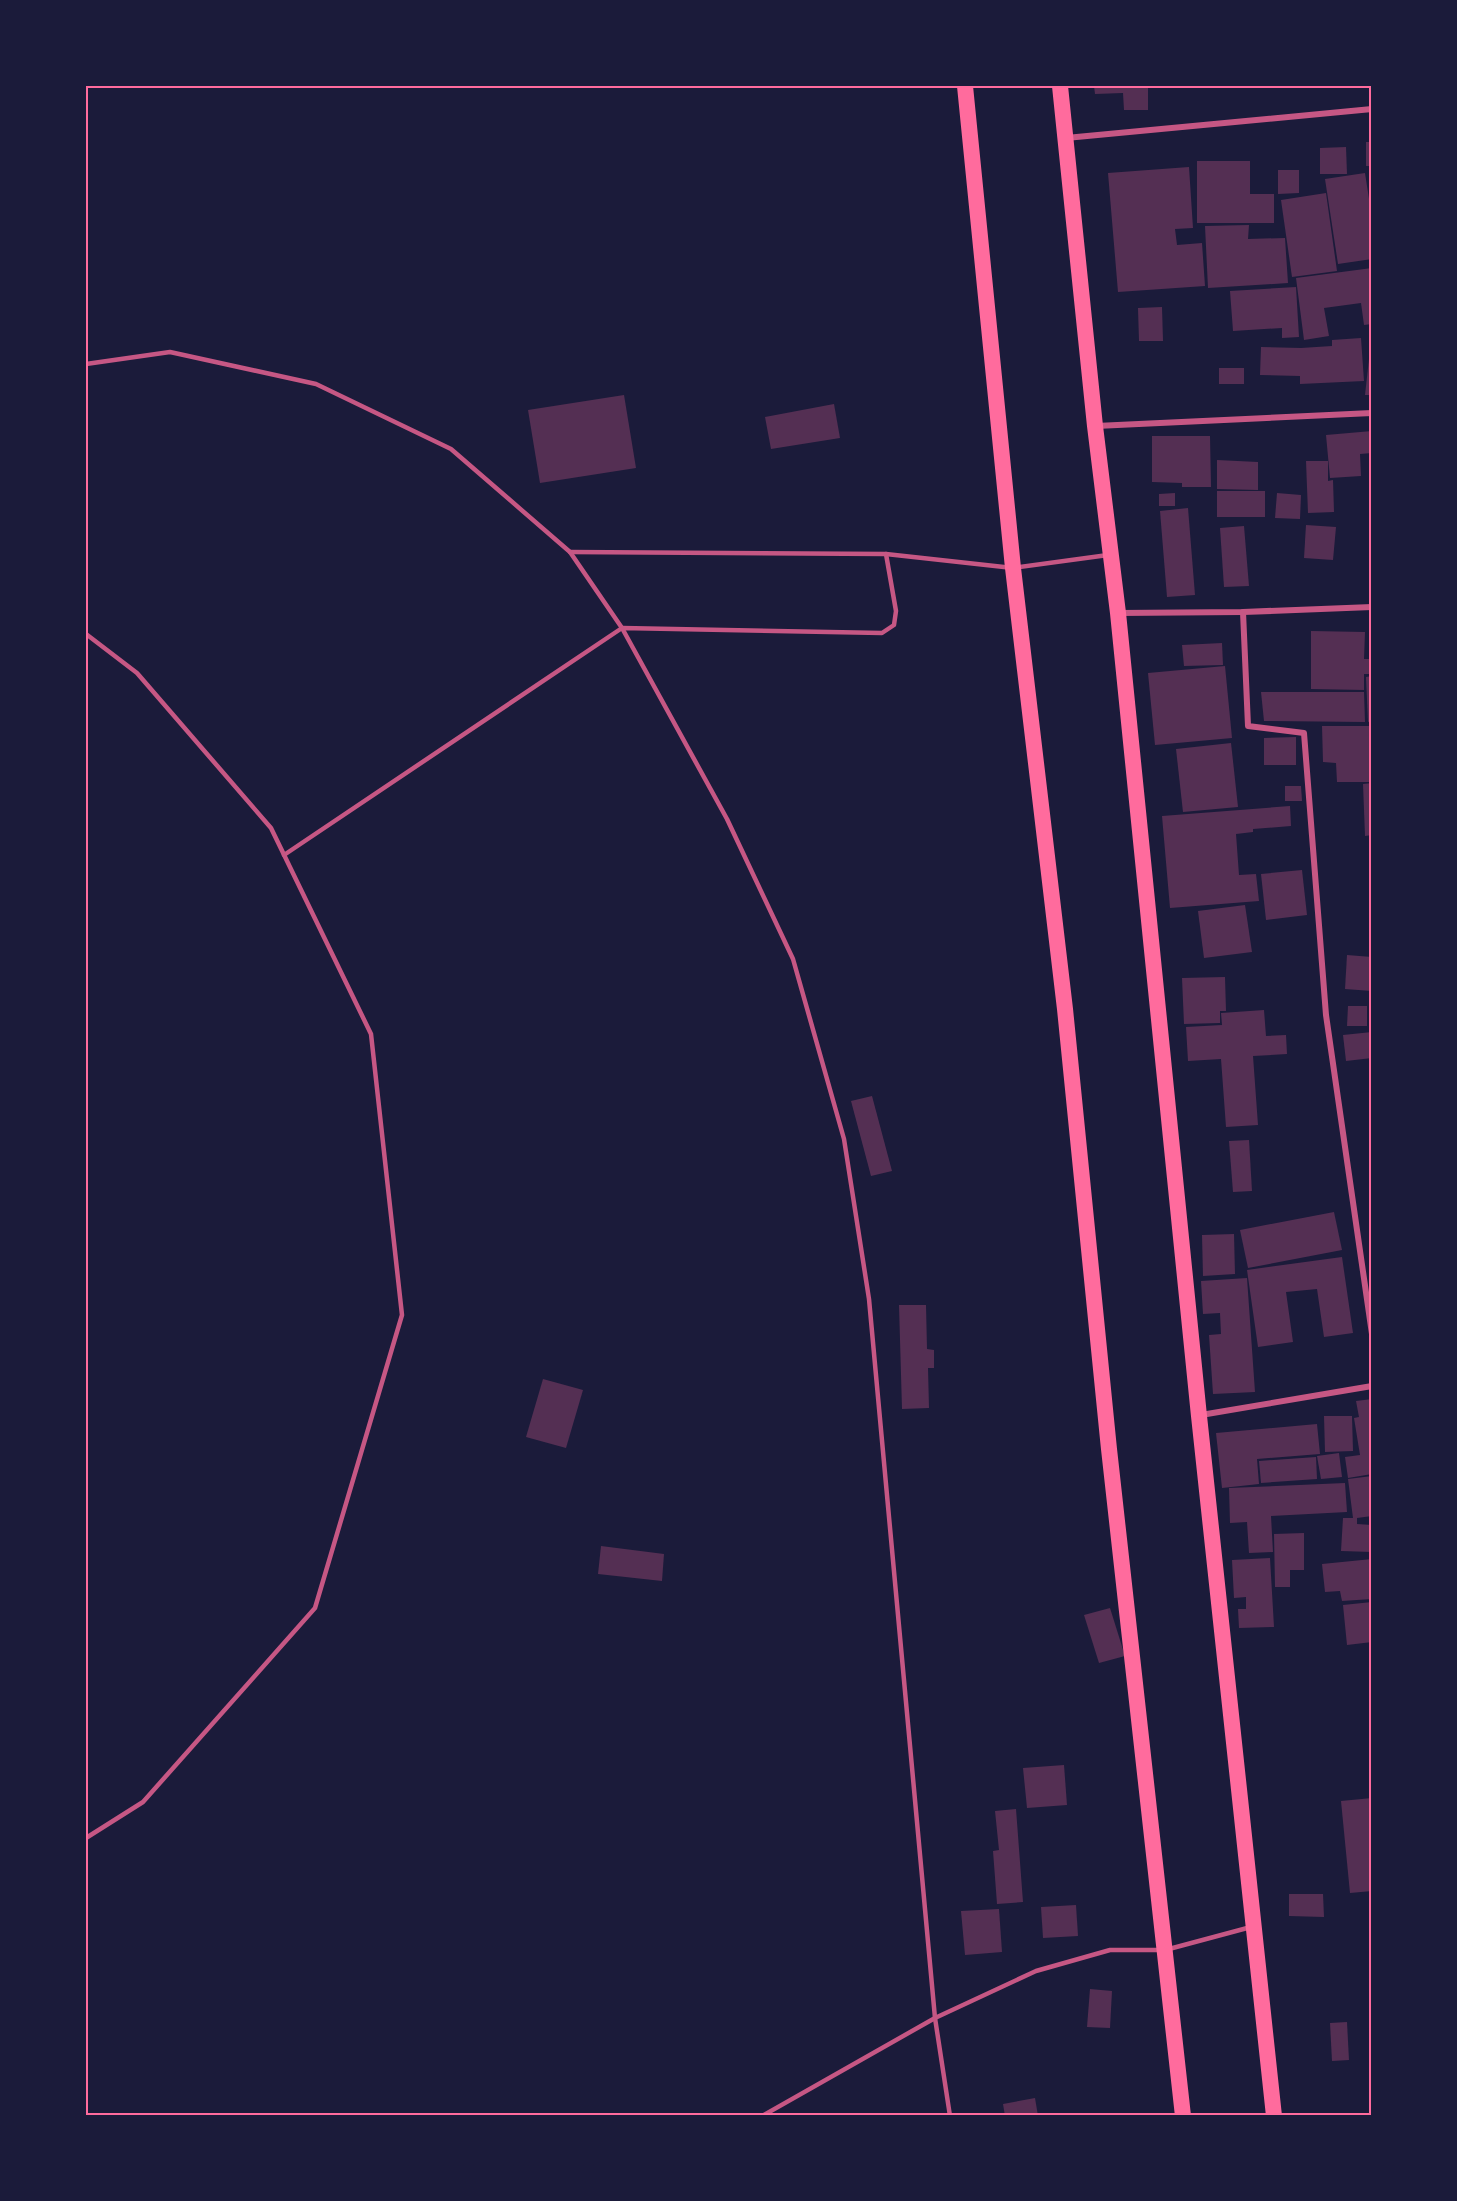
<svg xmlns="http://www.w3.org/2000/svg" width="1457" height="2201" font-family="Cabin,sans-serif">
	<style>
		.building { fill: #542f53 }
		.lines { fill: none; stroke-linecap: round; stroke-linejoin: round }
		.service { stroke: #c65784; stroke-width: 4.5 }
		.minor { stroke: #c65784; stroke-width: 6 }
		.trunk { stroke: #ff6b9d; stroke-width: 16 }
		.neatline { fill: none; stroke: #ff6b9d; stroke-width: 2 }
	</style>
	<rect width="100%" height="100%" fill="#1b1b3a"/>
	<g class="building">
		<path d="M 1094,86 L 1148,86 L 1148,110 L 1124,110 L 1123,93 L 1095,94 Z"/>
		<rect x="1366" y="142" width="6" height="24"/>
		<path d="M 1346,147 L 1347,174 L 1320,174 L 1320,148 Z"/>
		<path d="M 1197,161 L 1250,161 L 1250,194 L 1274,194 L 1274,223 L 1197,223 Z"/>
		<path d="M 1189,167 L 1193,228 L 1175,229 L 1177,245 L 1202,243 L 1205,286 L 1118,292 L 1108,173 Z"/>
		<path d="M 1278,170 L 1299,170 L 1299,193 L 1278,194 Z"/>
		<path d="M 1365,173 L 1372,218 L 1372,259 L 1338,264 L 1325,179 Z"/>
		<path d="M 1326,193 L 1337,271 L 1292,277 L 1281,200 Z"/>
		<path d="M 1249,225 L 1248,239 L 1285,238 L 1288,283 L 1208,288 L 1205,226 Z"/>
		<path d="M 1372,268 L 1372,324 L 1364,325 L 1361,303 L 1324,308 L 1329,336 L 1304,340 L 1296,278 Z"/>
		<path d="M 1296,287 L 1299,337 L 1282,338 L 1282,328 L 1233,331 L 1230,291 Z"/>
		<path d="M 1162,307 L 1163,341 L 1139,341 L 1138,308 Z"/>
		<path d="M 1361,338 L 1364,381 L 1300,384 L 1300,376 L 1260,375 L 1261,347 L 1301,348 L 1332,346 L 1332,340 Z"/>
		<path d="M 1369,359 L 1372,360 L 1372,395 L 1365,395 Z"/>
		<rect x="1219" y="368" width="25" height="16"/>
		<path d="M 624,395 L 636,468 L 540,483 L 528,410 Z"/>
		<path d="M 834,404 L 840,438 L 771,449 L 765,417 Z"/>
		<path d="M 1372,431 L 1372,453 L 1360,454 L 1361,476 L 1330,478 L 1326,435 Z"/>
		<path d="M 1152,436 L 1210,436 L 1211,487 L 1182,487 L 1182,483 L 1152,482 Z"/>
		<path d="M 1217,460 L 1258,462 L 1258,490 L 1217,489 Z"/>
		<path d="M 1306,461 L 1328,461 L 1328,481 L 1333,480 L 1334,512 L 1308,513 Z"/>
		<rect x="1217" y="491" width="48" height="26"/>
		<path d="M 1175,493 L 1175,506 L 1159,506 L 1159,494 Z"/>
		<path d="M 1277,493 L 1301,495 L 1300,519 L 1275,518 Z"/>
		<path d="M 1188,508 L 1195,595 L 1167,597 L 1160,511 Z"/>
		<path d="M 1306,525 L 1336,527 L 1333,560 L 1304,558 Z"/>
		<path d="M 1244,526 L 1249,586 L 1224,587 L 1220,528 Z"/>
		<path d="M 1311,631 L 1365,632 L 1364,659 L 1372,659 L 1372,674 L 1364,674 L 1364,690 L 1311,689 Z"/>
		<path d="M 1222,643 L 1223,665 L 1184,666 L 1182,645 Z"/>
		<path d="M 1225,666 L 1232,738 L 1155,745 L 1148,673 Z"/>
		<path d="M 1372,676 L 1372,721 L 1368,722 L 1366,677 Z"/>
		<path d="M 1261,692 L 1364,692 L 1365,722 L 1264,721 Z"/>
		<path d="M 1322,726 L 1372,726 L 1372,782 L 1337,782 L 1336,763 L 1323,762 Z"/>
		<path d="M 1296,737 L 1296,765 L 1264,765 L 1264,738 Z"/>
		<path d="M 1231,743 L 1238,807 L 1183,812 L 1176,749 Z"/>
		<path d="M 1372,783 L 1372,835 L 1365,836 L 1363,784 Z"/>
		<path d="M 1285,786 L 1301,786 L 1302,801 L 1285,801 Z"/>
		<path d="M 1290,806 L 1291,826 L 1253,829 L 1253,832 L 1236,834 L 1239,875 L 1256,874 L 1259,901 L 1170,908 L 1162,816 Z"/>
		<path d="M 1302,870 L 1307,915 L 1266,920 L 1261,874 Z"/>
		<path d="M 1245,905 L 1252,952 L 1204,958 L 1198,911 Z"/>
		<path d="M 1347,955 L 1372,957 L 1372,991 L 1345,989 Z"/>
		<path d="M 1225,977 L 1226,1011 L 1220,1011 L 1220,1023 L 1184,1024 L 1182,978 Z"/>
		<path d="M 1348,1006 L 1367,1006 L 1367,1026 L 1347,1026 Z"/>
		<path d="M 1264,1010 L 1266,1036 L 1286,1035 L 1287,1054 L 1253,1056 L 1258,1125 L 1226,1127 L 1221,1059 L 1188,1061 L 1186,1027 L 1222,1025 L 1221,1013 Z"/>
		<path d="M 1372,1032 L 1372,1058 L 1346,1061 L 1343,1035 Z"/>
		<path d="M 872,1096 L 892,1171 L 871,1176 L 851,1101 Z"/>
		<path d="M 1249,1140 L 1252,1191 L 1233,1192 L 1229,1141 Z"/>
		<path d="M 1334,1212 L 1342,1250 L 1248,1268 L 1240,1230 Z"/>
		<path d="M 1234,1234 L 1235,1274 L 1203,1276 L 1202,1235 Z"/>
		<path d="M 1342,1257 L 1353,1333 L 1324,1337 L 1317,1289 L 1286,1292 L 1293,1342 L 1258,1347 L 1247,1270 Z"/>
		<path d="M 1247,1278 L 1255,1392 L 1213,1394 L 1209,1335 L 1221,1334 L 1220,1313 L 1203,1314 L 1201,1281 Z"/>
		<path d="M 899,1305 L 926,1305 L 927,1349 L 934,1350 L 934,1368 L 928,1368 L 929,1408 L 902,1409 Z"/>
		<path d="M 543,1379 L 583,1390 L 566,1448 L 526,1437 Z"/>
		<path d="M 1372,1399 L 1372,1474 L 1348,1478 L 1345,1457 L 1360,1455 L 1354,1418 L 1359,1417 L 1356,1401 Z"/>
		<path d="M 1324,1416 L 1352,1416 L 1353,1451 L 1325,1452 Z"/>
		<path d="M 1317,1424 L 1320,1454 L 1257,1459 L 1259,1484 L 1222,1488 L 1216,1433 Z"/>
		<path d="M 1339,1453 L 1342,1477 L 1321,1479 L 1317,1456 Z"/>
		<path d="M 1316,1457 L 1317,1479 L 1261,1483 L 1259,1461 Z"/>
		<path d="M 1372,1476 L 1372,1516 L 1357,1518 L 1357,1524 L 1372,1525 L 1372,1552 L 1341,1551 L 1343,1518 L 1353,1518 L 1348,1479 Z"/>
		<path d="M 1345,1483 L 1347,1512 L 1271,1516 L 1273,1552 L 1249,1553 L 1247,1522 L 1230,1523 L 1229,1488 Z"/>
		<path d="M 1304,1533 L 1304,1570 L 1290,1570 L 1290,1587 L 1275,1587 L 1274,1534 Z"/>
		<path d="M 601,1546 L 664,1554 L 662,1581 L 598,1574 Z"/>
		<path d="M 1270,1558 L 1274,1627 L 1239,1628 L 1238,1609 L 1246,1609 L 1246,1597 L 1234,1598 L 1232,1560 Z"/>
		<path d="M 1372,1559 L 1372,1599 L 1342,1601 L 1340,1591 L 1325,1592 L 1322,1564 Z"/>
		<path d="M 1372,1602 L 1372,1642 L 1347,1645 L 1343,1605 Z"/>
		<path d="M 1110,1608 L 1125,1656 L 1099,1663 L 1084,1615 Z"/>
		<path d="M 1064,1765 L 1067,1805 L 1027,1808 L 1023,1768 Z"/>
		<path d="M 1372,1798 L 1372,1891 L 1350,1893 L 1341,1801 Z"/>
		<path d="M 1016,1809 L 1023,1902 L 997,1904 L 993,1851 L 999,1850 L 995,1811 Z"/>
		<path d="M 1289,1894 L 1323,1894 L 1324,1917 L 1289,1916 Z"/>
		<path d="M 1076,1905 L 1078,1936 L 1043,1938 L 1041,1907 Z"/>
		<path d="M 999,1909 L 1002,1952 L 965,1955 L 961,1911 Z"/>
		<path d="M 1090,1989 L 1112,1991 L 1110,2028 L 1087,2027 Z"/>
		<path d="M 1347,2022 L 1349,2060 L 1332,2061 L 1330,2023 Z"/>
		<path d="M 1035,2098 L 1038,2116 L 1005,2116 L 1003,2104 Z"/>
	</g>
	<g class="lines">
		<g class="service">
			<path d="M 86,364 L 170,352 L 316,384 L 451,449 L 570,552 L 622,628 L 727,819 L 793,959 L 844,1139 L 869,1299 L 935,2018 L 950,2116"/>
			<path d="M 570,552 L 886,554 L 1013,568 L 1108,555"/>
			<path d="M 86,634 L 137,673 L 271,828 L 371,1034 L 402,1315 L 315,1608 L 143,1802 L 86,1838"/>
			<path d="M 284,855 L 622,628 L 882,633 L 894,625 L 896,611 L 886,554"/>
			<path d="M 1169,1949 L 1251,1927"/>
			<path d="M 762,2116 L 935,2018 L 1036,1971 L 1110,1950 L 1161,1950"/>
		</g>
		<g class="minor">
			<path d="M 1066,138 L 1372,109"/>
			<path d="M 1096,426 L 1372,413"/>
			<path d="M 1243,612 L 1248,726 L 1304,733 L 1326,1015 L 1372,1334"/>
			<path d="M 1118,613 L 1243,612 L 1372,607"/>
			<path d="M 1201,1415 L 1372,1386"/>
		</g>
		<g class="trunk">
			<path d="M 965,86 L 1013,568 L 1065,1009 L 1109,1449 L 1183,2116"/>
			<path d="M 1060,86 L 1095,426 L 1118,613 L 1199,1416 L 1274,2116"/>
		</g>
	</g>
	<rect width="1457" height="2201" fill="none" stroke="#1b1b3a" stroke-width="174"/>
	<rect x="87" y="87" width="1283" height="2027" class="neatline"/>
</svg>
